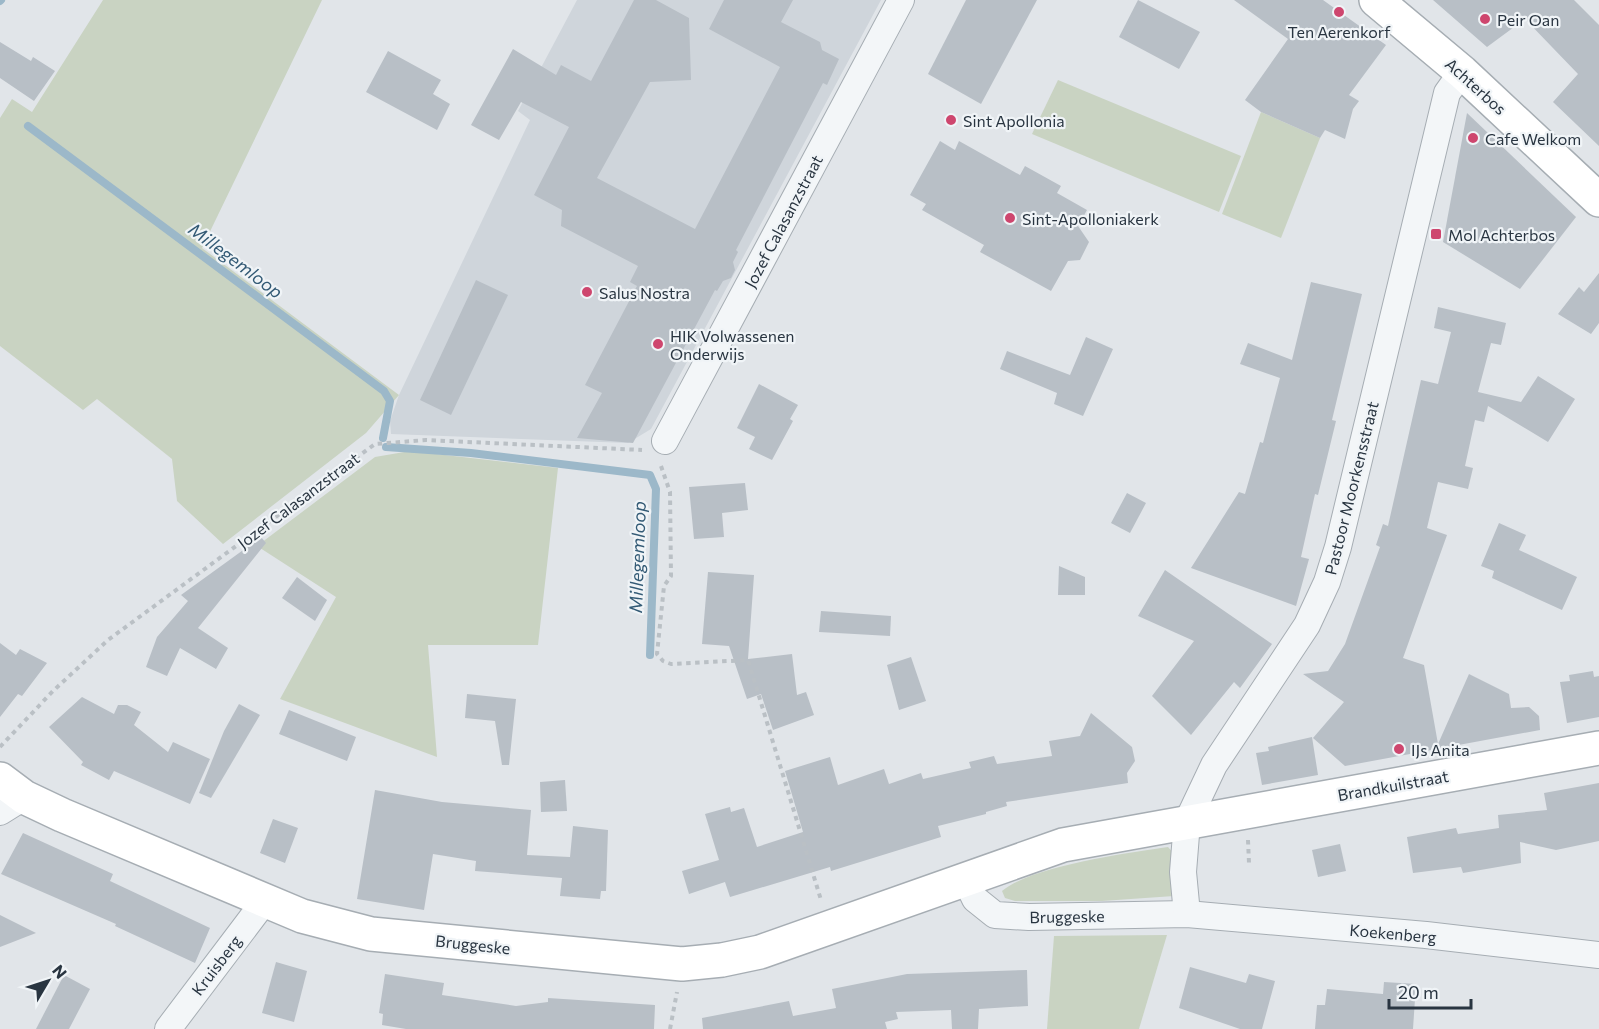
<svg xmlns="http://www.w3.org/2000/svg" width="1599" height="1029" font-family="Commissioner,sans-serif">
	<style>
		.built { fill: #cfd5db }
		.green { fill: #c9d3c2 }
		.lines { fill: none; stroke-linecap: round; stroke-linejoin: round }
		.stream { stroke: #9cb8c9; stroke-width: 8 }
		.building { fill: #b8bfc6 }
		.street-casing { stroke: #a6adb3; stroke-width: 28 }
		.secondary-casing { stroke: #a6adb3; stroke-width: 36 }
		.path { stroke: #bac0c5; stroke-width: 4; stroke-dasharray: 4.5 4.5; stroke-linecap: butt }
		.street { stroke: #f3f6f8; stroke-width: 26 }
		.secondary { stroke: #fff; stroke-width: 33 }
		.poi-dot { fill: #ce466e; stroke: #f0f4f7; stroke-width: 2 }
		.labels { text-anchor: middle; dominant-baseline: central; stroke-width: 4.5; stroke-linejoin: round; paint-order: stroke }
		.poi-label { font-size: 16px; fill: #293541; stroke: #f0f4f7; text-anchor: start }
		.street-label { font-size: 16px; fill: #293541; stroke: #f0f4f7 }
		.water-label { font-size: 18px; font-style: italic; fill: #335a75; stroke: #f0f4f7 }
	</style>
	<rect width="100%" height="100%" fill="#e1e5e9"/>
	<path class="built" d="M 577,0 L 881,0 L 651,429 L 628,443 L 391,434 L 390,421 L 399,395 L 530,120 L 518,111 Z"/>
	<g class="green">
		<path d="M 103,0 L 322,0 L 202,248 L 399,395 L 366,433 L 223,544 L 177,501 L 172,459 L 97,399 L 83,410 L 0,346 L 0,118 L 12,99 L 32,112 Z"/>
		<path d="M 1058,80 L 1241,156 L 1219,212 L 1032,134 Z"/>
		<path d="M 1261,112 L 1320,138 L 1281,238 L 1222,214 Z"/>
		<path d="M 410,451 L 558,468 L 538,645 L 428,645 L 437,757 L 280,699 L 336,597 L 257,546 L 375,457 Z"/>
		<path d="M 1168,847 L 1176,856 L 1174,896 L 1102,901 L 1015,901 L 1005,898 L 1002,891 C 1032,866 1128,853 1168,847 Z"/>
		<path d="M 1167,935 L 1139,1029 L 1047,1029 L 1054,936 Z"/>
	</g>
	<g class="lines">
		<g class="stream">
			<path d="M 0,1 L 1,0"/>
			<path d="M 28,126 L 384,391 L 390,401 L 383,438"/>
			<path d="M 386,447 L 471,453 L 650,475 L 656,489 L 650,655"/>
		</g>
	</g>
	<g class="building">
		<path d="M 634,0 L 656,0 L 689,18 L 691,80 L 650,82 L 597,178 L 695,229 L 780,67 L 709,29 L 724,0 L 793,0 L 781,22 L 820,42 L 822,50 L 839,59 L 827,85 L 823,83 L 736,250 L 738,252 L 733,262 L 735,270 L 731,278 L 723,281 L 717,291 L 715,290 L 633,443 L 577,438 L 602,393 L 585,385 L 637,286 L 630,282 L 638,266 L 561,226 L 562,210 L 534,195 L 569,127 L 521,102 L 499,140 L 471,125 L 513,49 L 556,75 L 561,65 L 591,81 Z"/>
		<path d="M 966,0 L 1037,0 L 981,104 L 928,74 Z"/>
		<path d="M 1138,0 L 1200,32 L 1179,69 L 1119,37 Z"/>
		<path d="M 1234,0 L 1323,0 L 1386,45 L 1349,95 L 1359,101 L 1353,109 L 1345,139 L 1325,130 L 1320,138 L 1261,112 L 1245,100 L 1288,39 Z"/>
		<path d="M 1433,0 L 1574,0 L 1599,25 L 1599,146 L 1553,102 L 1578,74 L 1525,19 L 1487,47 Z"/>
		<path d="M 0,42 L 31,61 L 33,57 L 55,71 L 34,101 L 0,78 Z"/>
		<path d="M 388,51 L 441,80 L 433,94 L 450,104 L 437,130 L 366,92 Z"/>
		<path d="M 1467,113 L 1576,217 L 1520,289 L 1443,242 Z"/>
		<path d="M 940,141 L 955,150 L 959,141 L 1020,175 L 1025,166 L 1061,186 L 1057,193 L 1087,210 L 1078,226 L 1089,242 L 1080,260 L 1068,261 L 1051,291 L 980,252 L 984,245 L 922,210 L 926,204 L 910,195 Z"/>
		<path d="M 1599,273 L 1599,323 L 1591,334 L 1558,314 L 1579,287 L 1584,292 Z"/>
		<path d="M 476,280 L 508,295 L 451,415 L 420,400 Z"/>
		<path d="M 1311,282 L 1362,294 L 1332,420 L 1336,421 L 1318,495 L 1315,494 L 1301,557 L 1309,559 L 1296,606 L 1191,568 L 1239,492 L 1245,494 L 1260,442 L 1263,443 L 1280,378 L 1240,364 L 1248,343 L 1292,360 Z"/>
		<path d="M 1438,307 L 1506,323 L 1501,345 L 1491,343 L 1478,392 L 1521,402 L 1538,376 L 1575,399 L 1548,442 L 1488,406 L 1484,422 L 1475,420 L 1465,466 L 1473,468 L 1468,489 L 1438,482 L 1427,528 L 1447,535 L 1403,658 L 1424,665 L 1438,744 L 1469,674 L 1509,694 L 1511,708 L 1529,707 L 1539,716 L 1540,730 L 1345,766 L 1313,738 L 1344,702 L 1303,674 L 1328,671 L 1345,644 L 1380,547 L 1376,545 L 1383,524 L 1388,526 L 1421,380 L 1438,384 L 1451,332 L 1434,328 Z"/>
		<path d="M 1086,337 L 1113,349 L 1083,416 L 1054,404 L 1057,393 L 1000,369 L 1007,351 L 1070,375 Z"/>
		<path d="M 759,384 L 798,405 L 790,419 L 793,421 L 772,460 L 749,449 L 755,437 L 737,428 Z"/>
		<path d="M 745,483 L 748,510 L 722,513 L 724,537 L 694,539 L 689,487 Z"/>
		<path d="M 1127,493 L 1146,503 L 1130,533 L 1111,523 Z"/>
		<path d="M 1499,523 L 1526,535 L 1519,550 L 1577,577 L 1562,610 L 1492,578 L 1494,571 L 1481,566 Z"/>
		<path d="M 261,537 L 266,543 L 198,628 L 228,648 L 216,669 L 180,648 L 167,676 L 146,667 L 157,637 L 188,601 L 181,595 Z"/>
		<path d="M 1059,566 L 1085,577 L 1085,595 L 1058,595 Z"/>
		<path d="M 1165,570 L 1272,644 L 1240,688 L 1234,682 L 1191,735 L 1152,696 L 1194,641 L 1138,616 Z"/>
		<path d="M 708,572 L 754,575 L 748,659 L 792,654 L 797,695 L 806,692 L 814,715 L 773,730 L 761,694 L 747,699 L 729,646 L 702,644 Z"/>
		<path d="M 297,577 L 327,600 L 315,621 L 282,598 Z"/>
		<path d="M 821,611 L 891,616 L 890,636 L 819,632 Z"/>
		<path d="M 0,643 L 16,655 L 20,649 L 47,663 L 22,696 L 18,694 L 0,717 Z"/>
		<path d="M 911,657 L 926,701 L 899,710 L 887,665 Z"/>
		<path d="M 1593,671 L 1594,677 L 1599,676 L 1599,717 L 1567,723 L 1560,682 L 1570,681 L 1569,675 Z"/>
		<path d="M 467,694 L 516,699 L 509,765 L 502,765 L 495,721 L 465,718 Z"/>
		<path d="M 82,697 L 114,714 L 118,705 L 127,705 L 141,712 L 134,725 L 168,752 L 173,742 L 210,759 L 190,804 L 114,771 L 109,780 L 81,765 L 83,762 L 49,727 Z"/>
		<path d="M 239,704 L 260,715 L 211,798 L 199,793 L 224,731 Z"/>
		<path d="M 289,710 L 356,737 L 347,761 L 279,734 Z"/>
		<path d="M 1091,713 L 1132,747 L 1135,761 L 1127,773 L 1128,783 L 1006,802 L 1007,806 L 986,812 L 986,814 L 938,826 L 941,837 L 831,871 L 830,867 L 730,897 L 725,882 L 689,894 L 682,871 L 719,860 L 705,814 L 730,807 L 731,812 L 744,808 L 757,847 L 803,832 L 785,771 L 830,757 L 838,785 L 884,769 L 889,784 L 921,773 L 923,779 L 971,768 L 969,762 L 994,756 L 997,764 L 1052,756 L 1049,741 L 1080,736 Z"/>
		<path d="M 1312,737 L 1318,775 L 1262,785 L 1256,753 L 1269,751 L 1268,747 Z"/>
		<path d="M 565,780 L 567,811 L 541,812 L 540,782 Z"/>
		<path d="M 1599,783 L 1599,841 L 1556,850 L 1520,842 L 1521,863 L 1463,873 L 1461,867 L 1413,873 L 1407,837 L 1456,828 L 1458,834 L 1499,828 L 1498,815 L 1547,810 L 1544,793 Z"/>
		<path d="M 375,790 L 442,802 L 531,810 L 527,855 L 570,857 L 573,826 L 608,830 L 606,891 L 601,891 L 600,899 L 560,896 L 562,878 L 475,871 L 476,861 L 433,854 L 424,910 L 357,899 Z"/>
		<path d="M 273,819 L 298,828 L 285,863 L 260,853 Z"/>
		<path d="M 23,833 L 113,874 L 110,881 L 210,928 L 195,963 L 115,926 L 116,924 L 1,874 Z"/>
		<path d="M 1340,844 L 1346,871 L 1318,877 L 1312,850 Z"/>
		<path d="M 0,915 L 36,933 L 0,947 Z"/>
		<path d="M 276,962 L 307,971 L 294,1022 L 262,1013 Z"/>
		<path d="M 1190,967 L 1246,983 L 1249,974 L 1275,981 L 1262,1029 L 1240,1029 L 1179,1008 Z"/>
		<path d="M 1027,970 L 1028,1006 L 979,1009 L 978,1029 L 952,1029 L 951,1010 L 896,1012 L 898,1019 L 885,1022 L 887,1029 L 703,1029 L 702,1018 L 789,1001 L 793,1016 L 836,1008 L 832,989 L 907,974 Z"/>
		<path d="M 385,974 L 444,983 L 442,995 L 516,1006 L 548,1002 L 548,998 L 655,1005 L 654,1029 L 406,1029 L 382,1025 L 383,1014 L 379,1013 Z"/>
		<path d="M 64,975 L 90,989 L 69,1029 L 36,1029 Z"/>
		<path d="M 1384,982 L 1416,984 L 1413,1029 L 1315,1029 L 1317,1005 L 1325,1005 L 1327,989 L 1383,994 Z"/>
	</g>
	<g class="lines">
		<defs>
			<g id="street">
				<path d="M 665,441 L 901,0"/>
				<path d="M 0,812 L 24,797"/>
				<path d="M 965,878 L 975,899 L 995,915 L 1029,917 L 1187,914 L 1426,935 L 1599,955"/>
				<path d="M 1187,914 L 1183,872 L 1187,822 L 1214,765 L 1307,625 L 1327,582 L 1338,547 L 1447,93 L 1462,72"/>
				<path d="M 168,1029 L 264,902"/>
			</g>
			<g id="secondary">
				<path d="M 1376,0 L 1462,72 L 1599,200"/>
				<path d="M 0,779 L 24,797 L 62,815 L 302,916 L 371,934 L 682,964 L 722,960 L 760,952 L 1063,845 L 1599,748"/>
			</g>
		</defs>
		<use href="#street" class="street-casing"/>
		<use href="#secondary" class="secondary-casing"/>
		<g class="path">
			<path d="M 661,466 L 670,492 L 671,576 L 664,586 L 657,654 L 663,661 L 671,664 L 748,660 L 821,900"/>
			<path d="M 0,747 L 53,691 L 108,640 L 375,444 L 426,440 L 642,450"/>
			<path d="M 1248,840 L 1249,863"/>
			<path d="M 670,1029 L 677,992"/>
		</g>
		<use href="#street" class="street"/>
		<use href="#secondary" class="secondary"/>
	</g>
	<g class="poi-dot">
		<circle cx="1339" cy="12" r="6"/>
		<circle cx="1485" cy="19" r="6"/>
		<circle cx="951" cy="120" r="6"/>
		<circle cx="1473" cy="138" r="6"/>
		<circle cx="1010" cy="218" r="6"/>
		<rect x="1430" y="228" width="12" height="12" rx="3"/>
		<circle cx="587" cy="292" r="6"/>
		<circle cx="658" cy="344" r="6"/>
		<circle cx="1399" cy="749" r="6"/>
	</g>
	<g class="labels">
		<g class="poi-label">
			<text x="1497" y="19">Peir Oan</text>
			<text x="1339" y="31" text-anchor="middle">Ten Aerenkorf</text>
			<text x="963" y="120">Sint Apollonia</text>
			<text x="1485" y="138">Cafe Welkom</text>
			<text x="1022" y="218">Sint-Apolloniakerk</text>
			<text x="1448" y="234">Mol Achterbos</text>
			<text x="599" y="292">Salus Nostra</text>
			<text x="670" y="335">HIK Volwassenen<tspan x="670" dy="18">Onderwijs</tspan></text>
			<text x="1411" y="749">IJs Anita</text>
		</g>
		<g class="street-label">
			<text transform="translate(1476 86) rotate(42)">Achterbos</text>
			<text transform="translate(783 221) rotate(-62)">Jozef Calasanzstraat</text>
			<text transform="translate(1351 488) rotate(-76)">Pastoor Moorkensstraat</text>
			<text transform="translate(298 500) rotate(-37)">Jozef Calasanzstraat</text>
			<text transform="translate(1393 785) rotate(-10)">Brandkuilstraat</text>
			<text transform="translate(1067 916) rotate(-1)">Bruggeske</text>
			<text transform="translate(1393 933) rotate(5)">Koekenberg</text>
			<text transform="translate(473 944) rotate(6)">Bruggeske</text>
			<text transform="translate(216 965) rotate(-53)">Kruisberg</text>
		</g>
		<g class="water-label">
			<text transform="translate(236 260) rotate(37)">Millegemloop</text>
			<text transform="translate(637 557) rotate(-88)">Millegemloop</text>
		</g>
	</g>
	<g transform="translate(48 981) rotate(51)" stroke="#f0f4f7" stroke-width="4.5" paint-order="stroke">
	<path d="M0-4.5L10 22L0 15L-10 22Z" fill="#293541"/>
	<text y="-9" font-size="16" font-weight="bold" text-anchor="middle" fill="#293541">N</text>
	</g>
	<path d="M1389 999v9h82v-9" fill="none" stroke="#293541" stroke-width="3"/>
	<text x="1398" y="999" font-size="18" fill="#293541" stroke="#f0f4f7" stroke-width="4.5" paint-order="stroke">20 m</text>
</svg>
